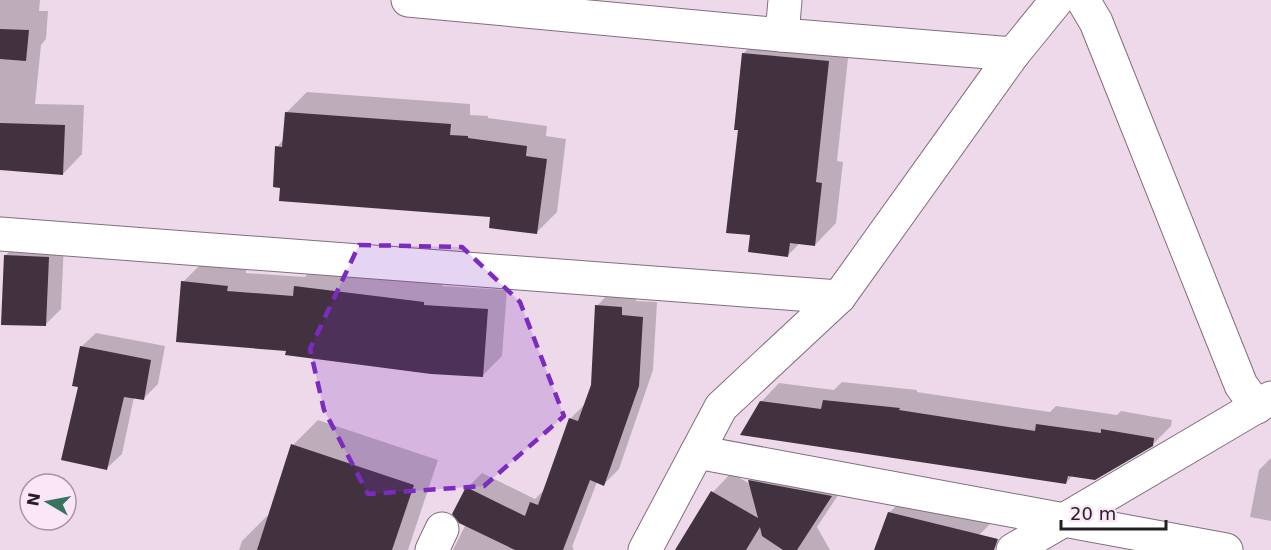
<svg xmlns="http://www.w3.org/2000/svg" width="1271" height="550" font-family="'DejaVu Sans',sans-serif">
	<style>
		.shadow { fill: #0003 }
		.building { fill: #423240 }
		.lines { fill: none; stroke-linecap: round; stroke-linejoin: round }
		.street-casing { stroke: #816f7e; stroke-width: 35 }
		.secondary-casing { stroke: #816f7e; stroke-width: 35 }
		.street { stroke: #fff; stroke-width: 33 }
		.secondary { stroke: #fff; stroke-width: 33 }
		.marked { fill: #7b2cbf; fill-opacity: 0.2; stroke: #7b2cbf; stroke-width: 4.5; stroke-dasharray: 12 8; stroke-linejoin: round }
	</style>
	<rect width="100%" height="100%" fill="#edd9ea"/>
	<g class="shadow">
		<path d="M 0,0 L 40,0 L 39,11 L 48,11 L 46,39 L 41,45 L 35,104 L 84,105 L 82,154 L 63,174 L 0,169 Z"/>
		<path d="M 765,32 L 850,40 L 837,161 L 843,162 L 836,223 L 815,245 L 800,243 L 787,256 L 752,234 L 739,129 L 743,54 Z"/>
		<path d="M 307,92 L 470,104 L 470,115 L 488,116 L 488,118 L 547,126 L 546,136 L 566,139 L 557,212 L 536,233 L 492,215 L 281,186 L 277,147 L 284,139 L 286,113 Z"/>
		<path d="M 21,240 L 64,242 L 61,309 L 45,325 L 5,256 Z"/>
		<path d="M 202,263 L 246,267 L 246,273 L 305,277 L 314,267 L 443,284 L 442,286 L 507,290 L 502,356 L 483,375 L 287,350 L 183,282 Z"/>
		<path d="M 611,291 L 636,293 L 636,301 L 657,302 L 653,370 L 619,469 L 604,484 L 597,482 L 572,547 L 574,548 L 573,550 L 453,550 L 466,524 L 467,488 L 482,473 L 535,499 L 545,489 L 570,419 L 585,404 L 592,385 L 597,306 Z"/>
		<path d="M 96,333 L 165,346 L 158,384 L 143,399 L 134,397 L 122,454 L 107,468 L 80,386 L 81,347 Z"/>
		<path d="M 842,382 L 917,390 L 917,392 L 1050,412 L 1056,406 L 1117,415 L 1121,411 L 1172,420 L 1171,426 L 1152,445 L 1073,475 L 1066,483 L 761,402 L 779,383 L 834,390 Z"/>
		<path d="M 318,420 L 438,460 L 408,550 L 239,550 L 242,541 L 267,516 L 269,517 L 293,445 Z"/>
		<path d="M 1271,458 L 1271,521 L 1250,517 L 1259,470 Z"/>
		<path d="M 768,462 L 850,477 L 817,527 L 830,550 L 677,550 L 713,492 L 731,473 L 750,484 L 749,481 Z"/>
		<path d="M 905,497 L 995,519 L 980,534 L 947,550 L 876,550 L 889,513 Z"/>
	</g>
	<g class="building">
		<path d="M 0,29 L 29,30 L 26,61 L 0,59 Z"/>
		<path d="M 742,53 L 829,61 L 816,182 L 822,183 L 815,246 L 790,243 L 788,257 L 748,252 L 750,235 L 726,233 L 738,130 L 734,130 Z"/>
		<path d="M 285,112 L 451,124 L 450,135 L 468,136 L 468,138 L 527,146 L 526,156 L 547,159 L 537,234 L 489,228 L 490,217 L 279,201 L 280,188 L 273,187 L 275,146 L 282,147 Z"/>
		<path d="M 0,123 L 65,125 L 63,175 L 0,170 Z"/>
		<path d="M 4,255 L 49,257 L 46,326 L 1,325 Z"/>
		<path d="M 181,281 L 228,286 L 227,291 L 293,296 L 294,286 L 424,302 L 424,305 L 488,309 L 483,377 L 431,374 L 285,355 L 286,351 L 176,342 Z"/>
		<path d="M 595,305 L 622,307 L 622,315 L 643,317 L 639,386 L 604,486 L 590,480 L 563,550 L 515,550 L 459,523 L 452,514 L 466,487 L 525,516 L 530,502 L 538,505 L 569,418 L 578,421 L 591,385 Z"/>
		<path d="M 80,346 L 151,360 L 144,400 L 124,397 L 107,470 L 61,460 L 78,387 L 72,386 Z"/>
		<path d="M 823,400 L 900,408 L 899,410 L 1035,431 L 1036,424 L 1101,433 L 1101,429 L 1154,438 L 1153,446 L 1095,480 L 1068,476 L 1066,484 L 740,435 L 760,401 L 821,409 Z"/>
		<path d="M 291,444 L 414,485 L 392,550 L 257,550 Z"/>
		<path d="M 748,480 L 832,496 L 797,550 L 783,550 L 762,536 L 760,527 L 746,550 L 675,550 L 711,491 L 758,518 Z"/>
		<path d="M 888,512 L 998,539 L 994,550 L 874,550 Z"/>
	</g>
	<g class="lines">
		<defs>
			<g id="street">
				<path d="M 408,0 L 782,35 L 1013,54"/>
				<path d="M 1083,0 L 1096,22 L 1241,385 L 1257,407"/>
				<path d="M 782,35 L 785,0"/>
				<path d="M 0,234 L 839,297"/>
				<path d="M 697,452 L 1226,550"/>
				<path d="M 432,550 L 442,529"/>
				<path d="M 645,550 L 721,407 L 839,297 L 1013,54 L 1057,0"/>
			</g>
			<path id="secondary" d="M 1013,550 L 1271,398"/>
		</defs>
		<use href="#street" class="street-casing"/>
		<use href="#secondary" class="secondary-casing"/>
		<use href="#street" class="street"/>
		<use href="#secondary" class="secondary"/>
	</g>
	<path class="marked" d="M 359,245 L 462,247 L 520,302 L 564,416 L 484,486 L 368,494 L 324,410 L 310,349 Z"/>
	<g transform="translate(48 502) rotate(280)"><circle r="28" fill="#fae6f7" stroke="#a596a3" stroke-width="1.5"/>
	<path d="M0-4.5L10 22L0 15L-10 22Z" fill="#367360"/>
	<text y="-9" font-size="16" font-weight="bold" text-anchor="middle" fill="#251e24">N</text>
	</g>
	<path d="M1061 520v9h105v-9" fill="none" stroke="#251e24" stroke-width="3"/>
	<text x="1070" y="520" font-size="18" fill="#251e24" stroke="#fae6f7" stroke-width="4.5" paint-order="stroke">20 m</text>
</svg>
